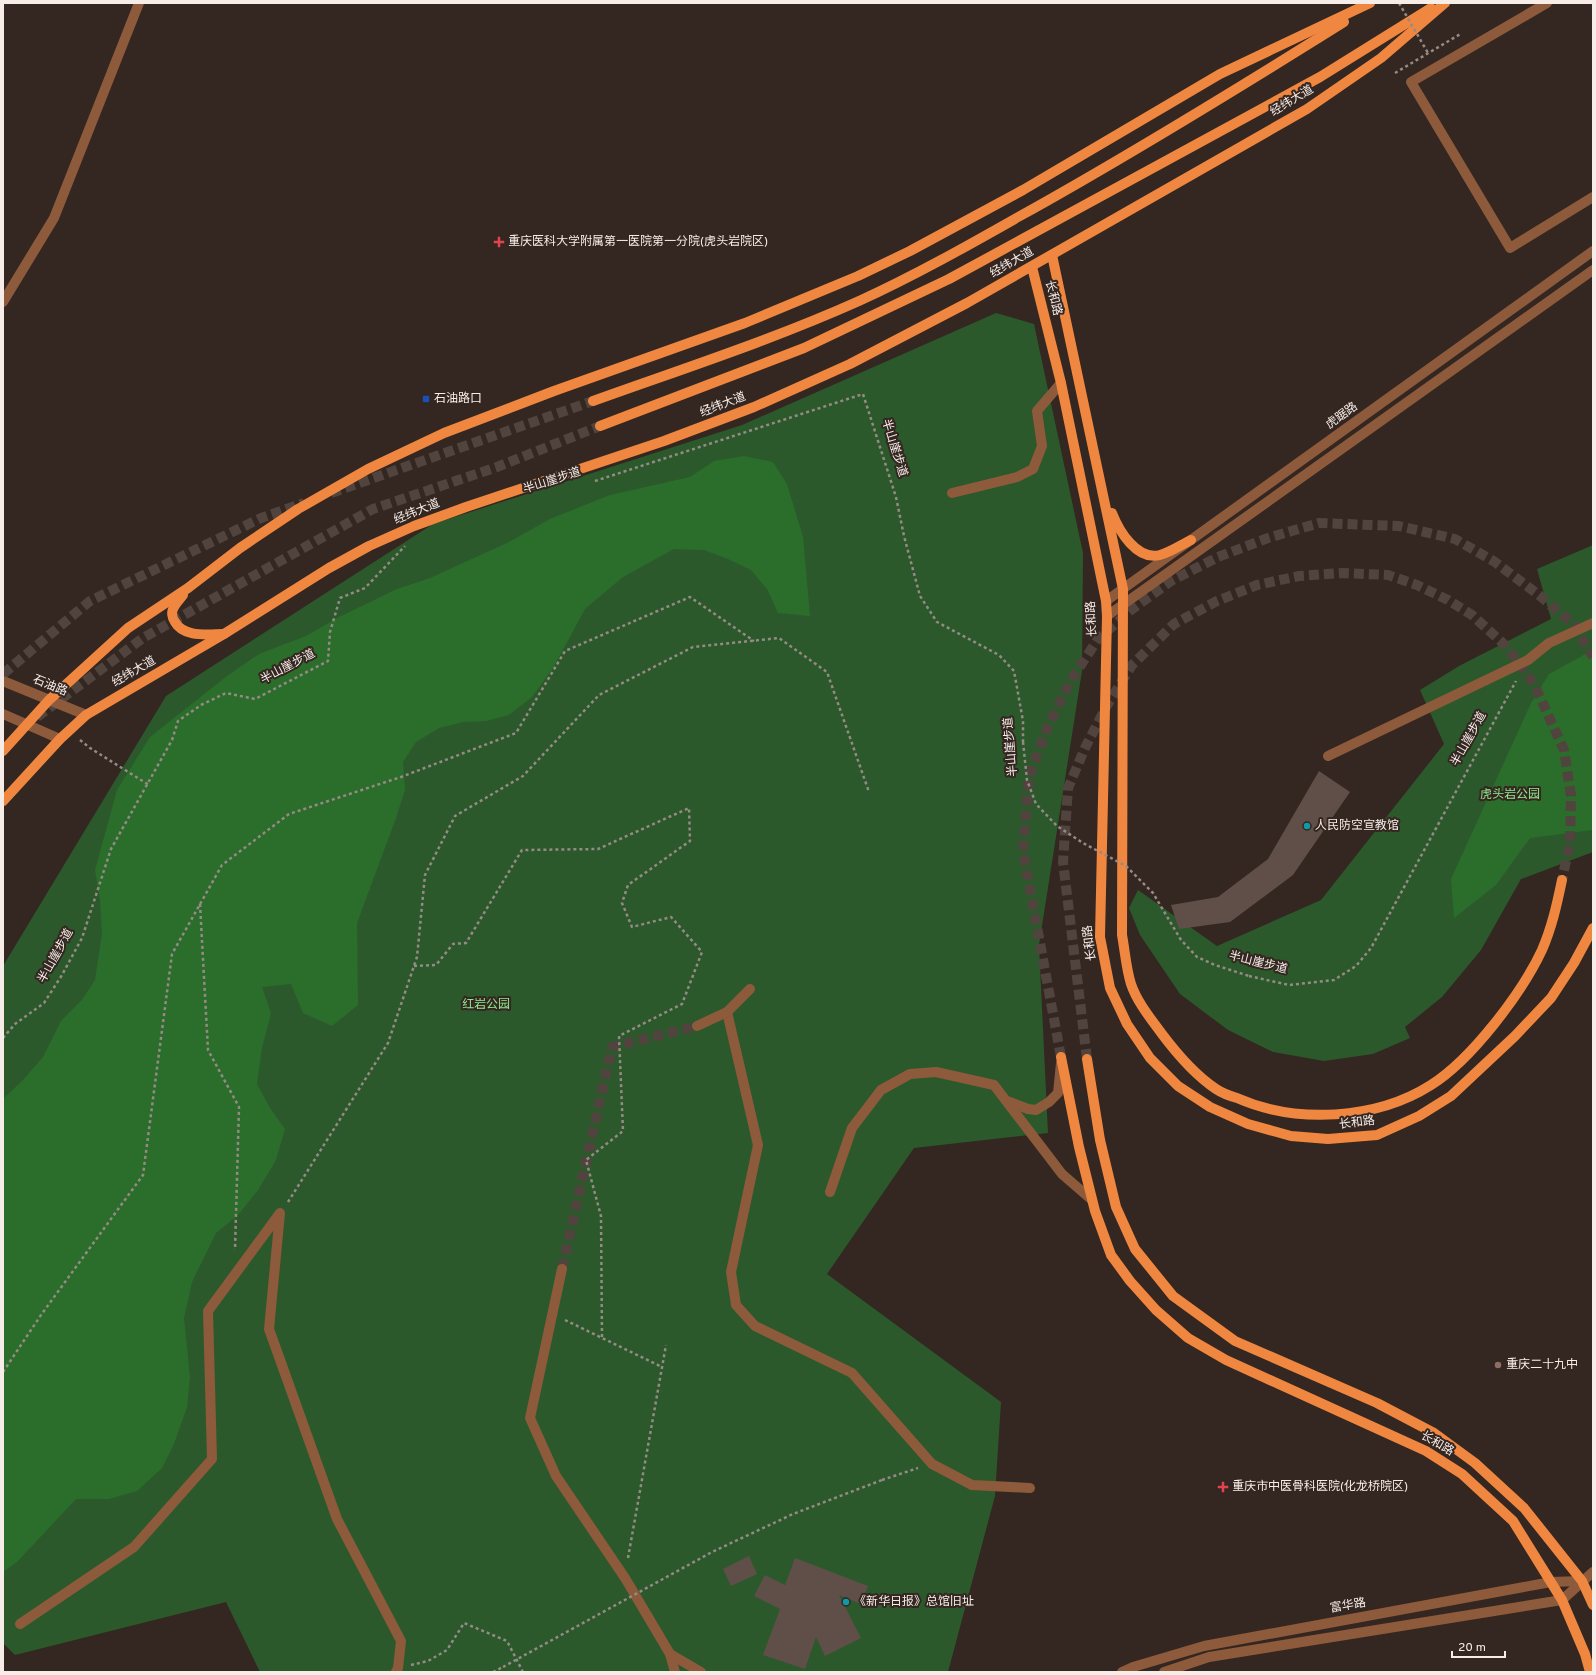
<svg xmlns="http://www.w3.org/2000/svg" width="1596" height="1675" font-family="Overpass,'Noto Sans SC',sans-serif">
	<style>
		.green { fill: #2b592b }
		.forest { fill: #2b6e2c }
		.building { fill: #604f49 }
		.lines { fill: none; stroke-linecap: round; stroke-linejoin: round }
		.minor-tunnel { stroke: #51443e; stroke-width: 10; stroke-dasharray: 10 5; stroke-linecap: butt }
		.major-tunnel { stroke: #51443e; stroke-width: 10; stroke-dasharray: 10 5; stroke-linecap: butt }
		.path { stroke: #968a85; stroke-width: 2.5; stroke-dasharray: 3 3; stroke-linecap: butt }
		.minor { stroke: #8d5a3b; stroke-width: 10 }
		.major { stroke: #f08740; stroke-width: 10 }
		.path-bridge { stroke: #968a85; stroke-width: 2.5; stroke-dasharray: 3 3; stroke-linecap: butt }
		.health-dot { fill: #e0444e; stroke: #342620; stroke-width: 1.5 }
		.transit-dot { fill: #1a4fb4; stroke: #342620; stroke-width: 1.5 }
		.culture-dot { fill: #0f9aa8; stroke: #342620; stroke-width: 1.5 }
		.education-dot { fill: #8d6e63; stroke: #342620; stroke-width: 1.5 }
		.labels { text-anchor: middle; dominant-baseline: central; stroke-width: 4; stroke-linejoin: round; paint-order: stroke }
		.street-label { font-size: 12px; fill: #f6ece8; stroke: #342620 }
		.poi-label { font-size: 12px; fill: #f6ece8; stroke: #342620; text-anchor: start }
		.park-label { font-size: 12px; fill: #8fe98e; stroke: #342620 }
	</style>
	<rect width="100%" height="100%" fill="#342620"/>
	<g class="green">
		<path d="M 996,313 L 1034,324 L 1083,553 L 1082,671 L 1039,945 L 1048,1133 L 914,1148 L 827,1274 L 1001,1402 L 995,1496 L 948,1672 L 260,1672 L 226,1602 L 15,1655 L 3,1643 L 3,966 L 166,696 L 433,524 L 742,425 Z"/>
		<path d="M 1593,545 L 1593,852 L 1521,879 L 1481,950 L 1442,997 L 1405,1027 L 1410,1038 L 1373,1054 L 1324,1061 L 1273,1052 L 1228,1030 L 1180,994 L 1140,935 L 1129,908 L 1138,890 L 1217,946 L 1321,900 L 1444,744 L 1420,690 L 1459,666 L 1551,619 L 1537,569 Z"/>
	</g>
	<g class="forest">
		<path d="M 744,456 L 773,462 L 787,484 L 803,537 L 810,616 L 778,613 L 767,589 L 751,570 L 728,559 L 704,550 L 674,549 L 623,577 L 585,609 L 553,668 L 532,697 L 509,715 L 486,721 L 463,722 L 439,728 L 416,742 L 403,762 L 405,790 L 396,818 L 357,923 L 358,1005 L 332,1026 L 303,1013 L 291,984 L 262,987 L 271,1013 L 262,1048 L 257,1084 L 270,1108 L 285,1129 L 276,1160 L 258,1190 L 238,1215 L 216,1233 L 192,1282 L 184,1318 L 190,1377 L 187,1407 L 174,1444 L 162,1468 L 137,1491 L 109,1499 L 76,1499 L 17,1562 L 3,1572 L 3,1099 L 23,1080 L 43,1057 L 61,1021 L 82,1000 L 95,980 L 102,934 L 100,900 L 95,870 L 117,790 L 150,737 L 227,676 L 259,654 L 306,636 L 339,617 L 397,589 L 430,578 L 509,542 L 550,519 L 610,495 L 690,477 L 714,461 Z"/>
		<path d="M 1593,650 L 1593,830 L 1530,838 L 1496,885 L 1454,918 L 1451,879 L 1531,703 L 1549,674 Z"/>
	</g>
	<g class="building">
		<path d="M 1319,771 L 1350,792 L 1293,875 L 1230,922 L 1179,929 L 1171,905 L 1218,897 L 1268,859 Z"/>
		<path d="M 749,1556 L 757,1574 L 731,1586 L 723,1569 Z"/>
		<path d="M 795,1558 L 868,1586 L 861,1604 L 839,1595 L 861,1638 L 825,1656 L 816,1637 L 805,1669 L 763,1655 L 780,1609 L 754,1596 L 765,1575 L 785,1585 Z"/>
	</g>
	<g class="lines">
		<path class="minor-tunnel" d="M 562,1269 L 612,1047 L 697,1026"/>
		<g class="major-tunnel">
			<path d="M 331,493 L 593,401"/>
			<path d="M 3,674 L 90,601 L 261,518 L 304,503"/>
			<path d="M 37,717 L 143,638 L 373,509 L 497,467 L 600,426"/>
			<path d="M 1061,1057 L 1023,851 L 1029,776 L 1048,726 L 1071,680 L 1098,639 L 1131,610 L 1171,581 L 1218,557 L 1268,538 L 1319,523 L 1399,526 L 1455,539 L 1495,562 L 1539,595 L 1574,625 L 1593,657"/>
			<path d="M 1087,1059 L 1063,862 L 1068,788 L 1085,748 L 1106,707 L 1132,665 L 1174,624 L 1217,601 L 1257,585 L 1299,576 L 1342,573 L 1388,575 L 1417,585 L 1448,600 L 1472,615 L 1506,646 L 1534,684 L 1564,750 L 1571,796 L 1570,842 L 1562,880"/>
		</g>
		<g class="path">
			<path d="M 1395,73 L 1462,33"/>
			<path d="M 595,481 L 863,394 L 896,497 L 904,536 L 920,596 L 937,622 L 999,655 L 1014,671 L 1023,721 L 1023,742"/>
			<path d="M 80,740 L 90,748 L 149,785"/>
			<path d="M 200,904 L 208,1050 L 239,1107 L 235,1250"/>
			<path d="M 414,966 L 436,965 L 453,944 L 466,943 L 522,850 L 598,849 L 689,808 L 690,841 L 628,885 L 622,903 L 632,927 L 671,917 L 702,952 L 682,1004 L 619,1036 L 623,1131 L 586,1160 L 601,1216 L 602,1338"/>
			<path d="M 1249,976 L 1289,985 L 1334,980 L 1356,966 L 1371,948 L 1516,681"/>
			<path d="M 3,1038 L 15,1024 L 44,1003 L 62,975 L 82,938 L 111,849 L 172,740 L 178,721 L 201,705 L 226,693 L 255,699 L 328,661 L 330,632 L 340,598 L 365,588 L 405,546"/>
			<path d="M 288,1202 L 388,1043 L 417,957 L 425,875 L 455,816 L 523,776 L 599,695 L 693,647 L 779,638 L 827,672 L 869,792"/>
			<path d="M 565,1320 L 662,1367"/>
			<path d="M 3,1372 L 41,1315 L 143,1175 L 172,954 L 222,865 L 289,814 L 401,777 L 516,733 L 565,651 L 690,597 L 754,641"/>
			<path d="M 882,1480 L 918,1468"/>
			<path d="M 628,1558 L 666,1345"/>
			<path d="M 411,1665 L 428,1661 L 447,1650 L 464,1623 L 507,1641 L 523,1672"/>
			<path d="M 493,1672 L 503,1667"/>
		</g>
		<g class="minor">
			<path d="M 1547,3 L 1411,82 L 1510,248 L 1593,197"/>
			<path d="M 3,302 L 54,218 L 139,3"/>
			<path d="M 952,493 L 1017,477 L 1033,469 L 1042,446 L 1037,411 L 1061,383"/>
			<path d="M 1106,601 L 1593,251"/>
			<path d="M 1107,616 L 1593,270"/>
			<path d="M 3,681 L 86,715"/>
			<path d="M 3,714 L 60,739"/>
			<path d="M 1328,756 L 1528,660 L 1549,643 L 1593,623"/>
			<path d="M 727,1012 L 758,1145 L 731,1272 L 736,1305 L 755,1326 L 852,1373 L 932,1464 L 972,1485 L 1030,1488"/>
			<path d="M 697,1026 L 727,1012 L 750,989"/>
			<path d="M 1007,1101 L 1028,1109 L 1036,1110 L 1049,1102 L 1058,1093 L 1061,1063"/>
			<path d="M 830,1192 L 852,1128 L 881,1090 L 910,1074 L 936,1072 L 994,1085 L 1062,1174 L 1092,1200"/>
			<path d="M 562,1269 L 530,1418 L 556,1476 L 625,1578 L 670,1654 L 675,1672"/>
			<path d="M 20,1624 L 134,1547 L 212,1459 L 208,1311 L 280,1213 L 269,1329 L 337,1519 L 401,1641 L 398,1668 L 396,1672"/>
			<path d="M 670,1654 L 701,1672"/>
			<path d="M 1122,1672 L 1133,1667 L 1204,1646 L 1551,1582 L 1582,1581"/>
			<path d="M 1164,1672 L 1209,1657 L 1562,1600 L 1593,1572"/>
		</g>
		<g class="major">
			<path d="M 1052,255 L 1123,589 L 1122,935 C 1125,951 1126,968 1131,984 C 1137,1002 1151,1019 1162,1034 C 1177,1054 1195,1075 1216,1089 C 1222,1093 1230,1096 1237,1098 C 1296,1124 1376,1120 1431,1085 C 1471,1060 1522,993 1542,950 C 1552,927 1557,904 1562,880"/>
			<path d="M 1032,267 L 1061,383 L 1106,601 L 1107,616 L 1100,937 L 1110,988 L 1127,1024 L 1150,1058 L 1178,1086 L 1210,1107 L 1248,1124 L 1291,1136 L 1328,1139 L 1377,1135 L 1419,1116 L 1451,1096 L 1515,1036 L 1551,998 L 1574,963 L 1593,928"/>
			<path d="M 593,401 C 682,369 772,340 859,301 C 914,276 967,246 1020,216 C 1130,155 1237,89 1344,22"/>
			<path d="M 600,426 L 804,348 L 949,279 L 1320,77 L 1431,8"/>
			<path d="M 1112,513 C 1119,531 1137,561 1160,555 C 1171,552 1181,545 1191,540"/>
			<path d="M 183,595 C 180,599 176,603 174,607 C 171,612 172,618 175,622 C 184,638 208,634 224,634"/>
			<path d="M 3,751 L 49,700 L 128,628 L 188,588 L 240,548 L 298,509 L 368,469 L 444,433 L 554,391 L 745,323 L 858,276 L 910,251 L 1023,190 L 1220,74 L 1370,3"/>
			<path d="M 3,801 L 60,739 L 86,715 L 224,634 L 329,568 L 369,546 L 414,526 L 466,507 L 664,441 L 754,407 L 850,364 L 967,303 L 1307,109 L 1381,58 L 1445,3"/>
			<path d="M 1061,1057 L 1079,1147 L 1095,1211 L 1111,1255 L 1130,1281 L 1156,1310 L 1188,1338 L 1226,1360 L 1426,1451 L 1462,1474 L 1513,1521 L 1562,1600 L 1585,1654 L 1590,1672"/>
			<path d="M 1087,1059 L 1100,1140 L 1116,1207 L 1135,1249 L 1173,1296 L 1235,1341 L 1377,1403 L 1434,1433 L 1475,1463 L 1524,1508 L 1582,1581 L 1593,1605"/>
		</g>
		<g class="path-bridge">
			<path d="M 1399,3 L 1428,53"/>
			<path d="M 1023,742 L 1027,780 L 1036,804 L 1057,826 L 1083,843 L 1126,866 L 1153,893 L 1181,940 L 1197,957 L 1215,965 L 1249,976"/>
			<path d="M 503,1667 L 712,1552 L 793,1514 L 882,1480"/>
		</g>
	</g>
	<g class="health-dot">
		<path d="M497 236h4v4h4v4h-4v4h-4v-4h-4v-4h4z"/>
		<path d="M1221 1481h4v4h4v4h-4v4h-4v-4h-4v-4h4z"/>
	</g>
	<rect class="transit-dot" x="422" y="395" width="8" height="8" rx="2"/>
	<g class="culture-dot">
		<circle cx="1307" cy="826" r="4"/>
		<circle cx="846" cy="1602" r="4"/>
	</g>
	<circle class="education-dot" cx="1498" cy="1365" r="4"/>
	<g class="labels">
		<g class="street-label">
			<text transform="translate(1292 101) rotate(-31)">经纬大道</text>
			<text transform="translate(1012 263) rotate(-30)">经纬大道</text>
			<text transform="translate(1053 298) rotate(76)">长和路</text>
			<text transform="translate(723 405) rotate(-21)">经纬大道</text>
			<text transform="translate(1342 416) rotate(-36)">虎踞路</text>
			<text transform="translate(894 448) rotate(73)">半山崖步道</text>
			<text transform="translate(552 481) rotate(-18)">半山崖步道</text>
			<text transform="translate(417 512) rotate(-22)">经纬大道</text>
			<text transform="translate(1092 619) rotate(-93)">长和路</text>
			<text transform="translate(288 667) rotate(-28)">半山崖步道</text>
			<text transform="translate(134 672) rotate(-30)">经纬大道</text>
			<text transform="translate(50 686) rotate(22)">石油路</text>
			<text transform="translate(1469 739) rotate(-61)">半山崖步道</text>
			<text transform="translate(1011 747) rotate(-95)">半山崖步道</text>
			<text transform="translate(1090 943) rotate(-97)">长和路</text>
			<text transform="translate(56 956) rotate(-61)">半山崖步道</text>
			<text transform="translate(1258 963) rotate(14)">半山崖步道</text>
			<text transform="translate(1357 1123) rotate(-7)">长和路</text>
			<text transform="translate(1437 1444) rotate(30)">长和路</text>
			<text transform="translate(1348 1606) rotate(-10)">富华路</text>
		</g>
		<g class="poi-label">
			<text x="508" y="242">重庆医科大学附属第一医院第一分院(虎头岩院区)</text>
			<text x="434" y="399">石油路口</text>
			<text x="1315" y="826">人民防空宣教馆</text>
			<text x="1506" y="1365">重庆二十九中</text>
			<text x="1232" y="1487">重庆市中医骨科医院(化龙桥院区)</text>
			<text x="854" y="1602">《新华日报》总馆旧址</text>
		</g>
		<g class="park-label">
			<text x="1510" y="795">虎头岩公园</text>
			<text x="486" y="1005">红岩公园</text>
		</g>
	</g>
	<rect width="1596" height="1675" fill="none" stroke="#f6ece8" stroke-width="8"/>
	<path d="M1452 1651v6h53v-6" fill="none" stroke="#f6ece8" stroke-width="2"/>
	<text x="1458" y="1651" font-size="12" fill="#f6ece8" stroke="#342620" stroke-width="3" paint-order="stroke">20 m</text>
</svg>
